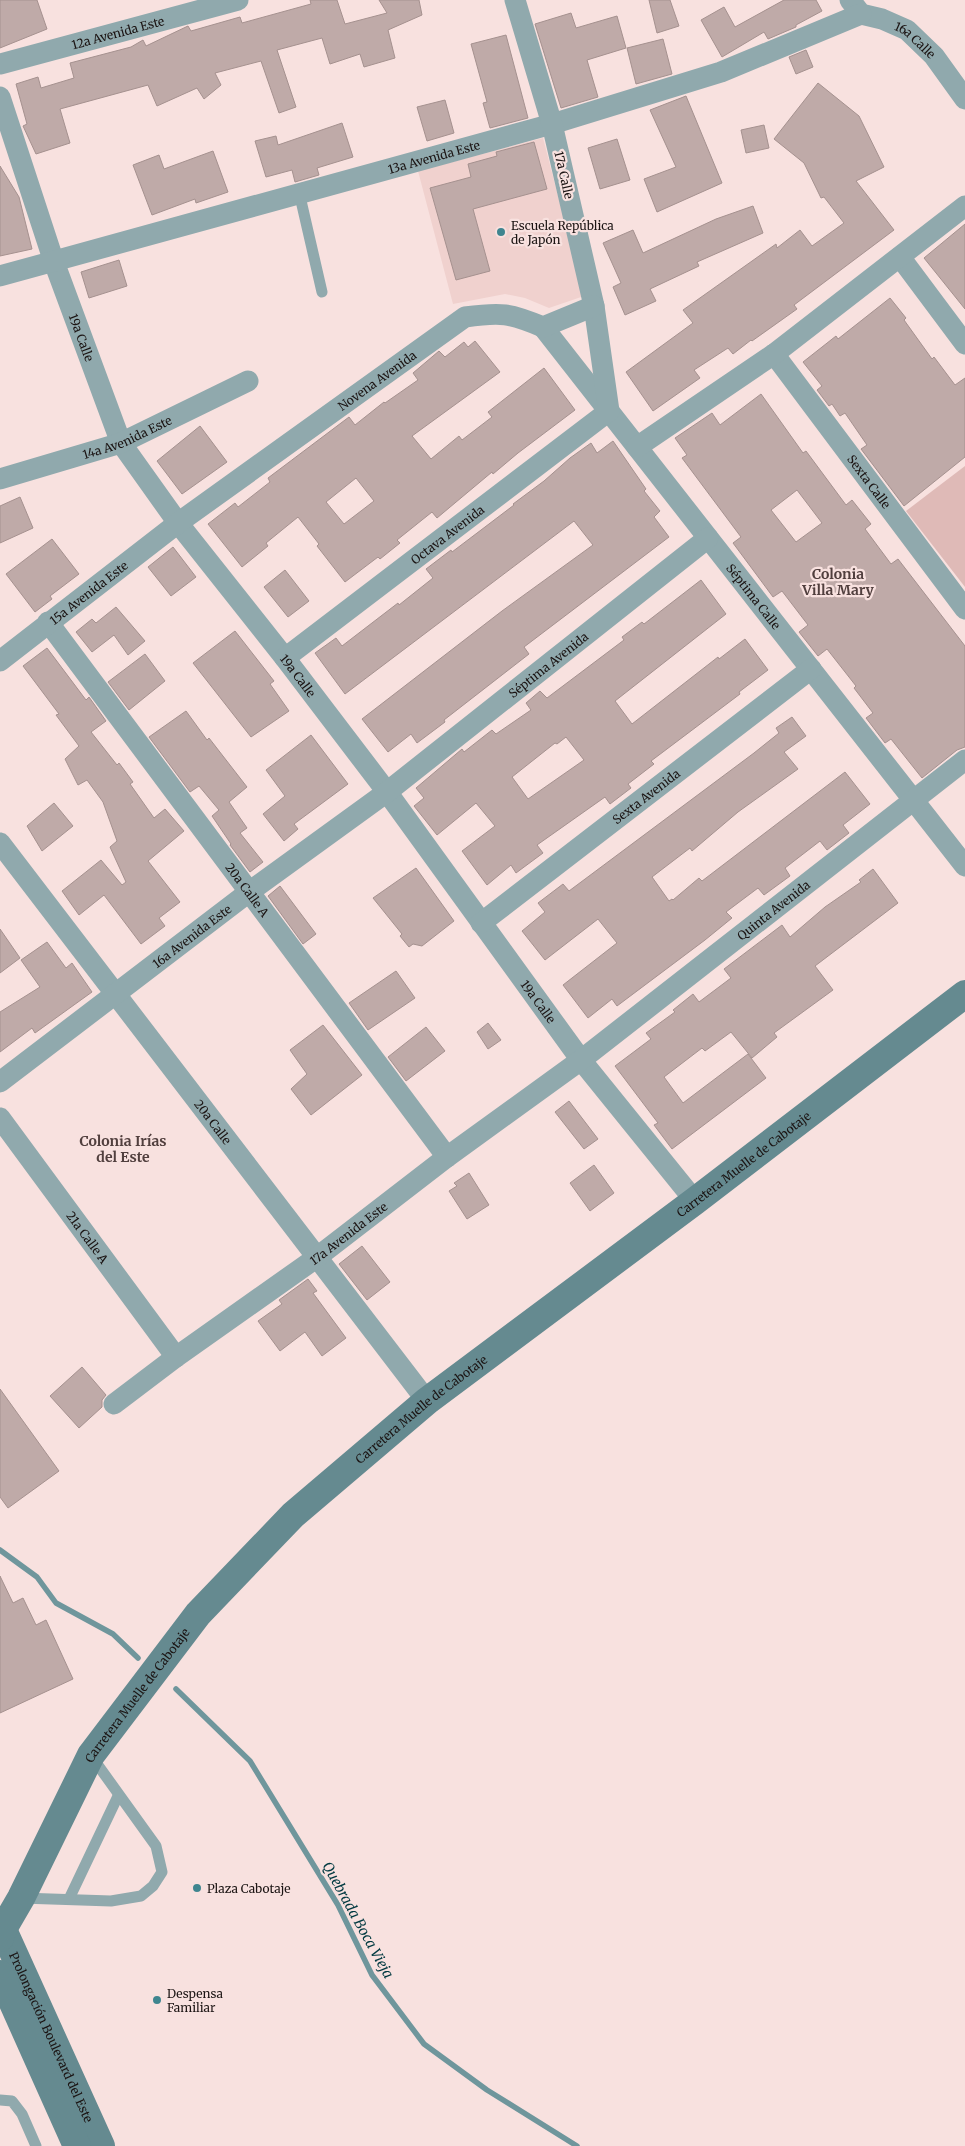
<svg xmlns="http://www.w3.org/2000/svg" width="965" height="2146" font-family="Merriweather,serif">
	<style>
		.built { fill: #f0d1ce }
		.green { fill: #dfbab7 }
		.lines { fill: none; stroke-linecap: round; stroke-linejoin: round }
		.stream { stroke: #6f969c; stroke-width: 5.5 }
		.building { fill: #bfaaa8; stroke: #a5918f; fill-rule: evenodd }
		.lane { stroke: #90a9ad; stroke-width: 11 }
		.street { stroke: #90a9ad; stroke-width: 21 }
		.secondary { stroke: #658a90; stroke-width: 28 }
		.poi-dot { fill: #3f858f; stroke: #f8e1df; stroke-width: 2 }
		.labels { text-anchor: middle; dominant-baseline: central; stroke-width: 4.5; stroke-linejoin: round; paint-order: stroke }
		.street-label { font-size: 12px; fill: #1b1413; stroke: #f8e1df }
		.poi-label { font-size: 12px; fill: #1b1413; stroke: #f8e1df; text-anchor: start }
		.neighbourhood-label { font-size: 14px; font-weight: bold; fill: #513f3e; stroke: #f8e1df }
		.water-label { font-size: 14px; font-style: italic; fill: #003940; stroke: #f8e1df }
	</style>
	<rect width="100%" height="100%" fill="#f8e1df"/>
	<path class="built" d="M 543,138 L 584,296 L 549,308 L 525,298 L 505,294 L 453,304 L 418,171 Z"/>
	<path class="green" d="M 965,466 L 965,587 L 906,511 Z"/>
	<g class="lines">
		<g class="stream">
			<path d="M 0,1550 L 37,1577 L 56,1603 L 113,1634 L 138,1658"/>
			<path d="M 176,1689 L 250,1761 L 338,1905 L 372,1975 L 424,2044 L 487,2090 L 577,2146"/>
		</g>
	</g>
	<g class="building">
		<path d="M 0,0 L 37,0 L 47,29 L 0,48 Z"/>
		<path d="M 310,0 L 337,0 L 345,24 L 387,13 L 379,0 L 419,0 L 422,15 L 388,30 L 395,58 L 364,67 L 360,54 L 330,64 L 322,38 L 277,50 L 296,107 L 279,113 L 261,61 L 215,73 L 221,85 L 204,99 L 197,88 L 157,106 L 148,85 L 60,109 L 70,143 L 36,154 L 23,126 L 27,124 L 16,84 L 38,77 L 41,88 L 74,78 L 70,63 L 131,47 L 143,40 L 146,46 L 188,26 L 191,31 L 240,17 L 242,23 L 311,4 Z"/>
		<path d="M 649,0 L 670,0 L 679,26 L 657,33 Z"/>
		<path d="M 784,0 L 816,0 L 822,11 L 796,25 L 796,27 L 768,39 L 764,32 L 722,57 L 701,20 L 724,7 L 735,27 Z"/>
		<path d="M 571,13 L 576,28 L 617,16 L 626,48 L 587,60 L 598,97 L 561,108 L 535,24 Z"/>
		<path d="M 506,35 L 528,118 L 490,128 L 483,103 L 487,102 L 471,44 Z"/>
		<path d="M 663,39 L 672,74 L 636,84 L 627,48 Z"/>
		<path d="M 806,50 L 813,67 L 796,74 L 789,57 Z"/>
		<path d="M 818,83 L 859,116 L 884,167 L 856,181 L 894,230 L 794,305 L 797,309 L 752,341 L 751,340 L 733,354 L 728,348 L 694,370 L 700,378 L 653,411 L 626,372 L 693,323 L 683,310 L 776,244 L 777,248 L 800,230 L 812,246 L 844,223 L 824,197 L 821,198 L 804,163 L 774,139 Z"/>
		<path d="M 686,96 L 722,183 L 657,212 L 644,179 L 676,167 L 650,110 Z"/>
		<path d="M 445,100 L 454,133 L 427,141 L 417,107 Z"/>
		<path d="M 342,123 L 353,157 L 317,168 L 319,175 L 295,182 L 292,170 L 266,177 L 255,141 L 276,136 L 278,145 Z"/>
		<path d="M 764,125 L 769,148 L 746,153 L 741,130 Z"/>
		<path d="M 617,139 L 630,180 L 600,189 L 588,148 Z"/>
		<path d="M 534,142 L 547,189 L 473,209 L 490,271 L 456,280 L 430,188 L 471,177 L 468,164 L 497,156 L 496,152 Z"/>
		<path d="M 213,151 L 228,192 L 196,203 L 195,199 L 152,215 L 133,165 L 159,155 L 164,169 Z"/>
		<path d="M 0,166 L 19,197 L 32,249 L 0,256 Z"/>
		<path d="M 753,206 L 763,233 L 697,262 L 699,266 L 650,289 L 656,301 L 625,315 L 613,287 L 621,283 L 603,243 L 633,230 L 643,253 L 716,219 Z"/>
		<path d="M 965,224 L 965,309 L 924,258 Z"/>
		<path d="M 119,260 L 127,286 L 89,298 L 81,272 Z"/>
		<path d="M 890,298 L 906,318 L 904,320 L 932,359 L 934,357 L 955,385 L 965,378 L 965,457 L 904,506 L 861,449 L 867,445 L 845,413 L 840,416 L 832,404 L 829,406 L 817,390 L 822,386 L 803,362 L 836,336 L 838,339 Z"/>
		<path d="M 475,341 L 500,372 L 412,436 L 431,459 L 459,436 L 462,440 L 492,417 L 488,412 L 544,368 L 575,410 L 518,453 L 493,474 L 492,472 L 437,518 L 432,512 L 397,540 L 400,543 L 380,559 L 378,557 L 345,582 L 317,546 L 319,544 L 298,517 L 266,543 L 268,546 L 242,567 L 208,524 L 235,503 L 238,507 L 270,482 L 268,478 L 349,417 L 355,425 L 384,402 L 385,403 L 418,380 L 413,373 L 439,351 L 445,357 L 464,342 L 468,347 ZM 356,478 L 374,501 L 344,524 L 326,502 Z"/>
		<path d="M 761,394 L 803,453 L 806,451 L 846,505 L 852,500 L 871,524 L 865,529 L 891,564 L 898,559 L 965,646 L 965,747 L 957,750 L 922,778 L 891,739 L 885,743 L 866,718 L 873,713 L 854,688 L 856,686 L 827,649 L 818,656 L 799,632 L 808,625 L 782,591 L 773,597 L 756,574 L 733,543 L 741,537 L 682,458 L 687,455 L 675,438 L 712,413 L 720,425 ZM 797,490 L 822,523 L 796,542 L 771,510 Z"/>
		<path d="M 200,426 L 227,462 L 182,494 L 157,461 Z"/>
		<path d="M 613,441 L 646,489 L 644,491 L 660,511 L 654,517 L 669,537 L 524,647 L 529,654 L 444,720 L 445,722 L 417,743 L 411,734 L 388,752 L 362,719 L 502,611 L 593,545 L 574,521 L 345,694 L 315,653 L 336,638 L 342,646 L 398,603 L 399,605 L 433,578 L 426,569 L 451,550 L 452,552 L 514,505 L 513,504 L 544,481 L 570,458 L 591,443 L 597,453 Z"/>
		<path d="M 20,497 L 33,528 L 0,543 L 0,506 Z"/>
		<path d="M 52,539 L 79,574 L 50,596 L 52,599 L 35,612 L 6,574 Z"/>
		<path d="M 173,547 L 196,577 L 171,596 L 148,567 Z"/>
		<path d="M 285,570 L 309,601 L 288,617 L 264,587 Z"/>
		<path d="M 701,580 L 726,614 L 615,701 L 632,724 L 718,657 L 719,659 L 745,639 L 768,670 L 739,692 L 740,694 L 651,761 L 654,764 L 628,784 L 631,788 L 610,804 L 605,797 L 537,845 L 543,853 L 516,873 L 511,865 L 487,885 L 462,851 L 495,826 L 476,803 L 437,835 L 414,806 L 424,798 L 416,788 L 462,749 L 464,752 L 492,730 L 496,734 L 531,710 L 526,703 L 540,691 L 547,698 L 624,640 L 622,637 L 642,622 L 644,624 ZM 566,737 L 584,760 L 528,799 L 512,777 L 555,743 L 557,744 Z"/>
		<path d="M 116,607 L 145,641 L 128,655 L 114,635 L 92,652 L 76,632 L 92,619 L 96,623 Z"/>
		<path d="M 235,631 L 274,681 L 270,684 L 289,711 L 251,737 L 193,663 Z"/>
		<path d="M 47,648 L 86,700 L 89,697 L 106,721 L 91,732 L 117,765 L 119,763 L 133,782 L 130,784 L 154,818 L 165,809 L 184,831 L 148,861 L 180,902 L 159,918 L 165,926 L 141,944 L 104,895 L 79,915 L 62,891 L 101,860 L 122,885 L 126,882 L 110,847 L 117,841 L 103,802 L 87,780 L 78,785 L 65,759 L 79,746 L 56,715 L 59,714 L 23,666 Z"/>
		<path d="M 145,654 L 165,681 L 129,710 L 108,682 Z"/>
		<path d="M 186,711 L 207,740 L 209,738 L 247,787 L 229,802 L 247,828 L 240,833 L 263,862 L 250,872 L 230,845 L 231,844 L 212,816 L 219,810 L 199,786 L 190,792 L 149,737 Z"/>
		<path d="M 792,717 L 806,736 L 784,752 L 798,769 L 738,812 L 692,851 L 690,848 L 652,877 L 669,901 L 672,899 L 673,900 L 699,878 L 702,881 L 845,772 L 870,804 L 843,825 L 849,833 L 827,850 L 820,841 L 785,868 L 790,876 L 764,895 L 758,888 L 726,912 L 732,918 L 705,940 L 617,1006 L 612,999 L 588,1018 L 563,985 L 617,943 L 598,919 L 545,960 L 522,931 L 545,912 L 538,903 L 563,884 L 569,891 L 754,753 L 779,733 L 776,728 Z"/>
		<path d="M 311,735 L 348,784 L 294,824 L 298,829 L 284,841 L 263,814 L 285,796 L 266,770 Z"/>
		<path d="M 54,803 L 73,826 L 42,851 L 27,826 Z"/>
		<path d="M 416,868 L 454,921 L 422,946 L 413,944 L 409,947 L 400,936 L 402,934 L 373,898 Z"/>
		<path d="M 873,869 L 898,903 L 815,966 L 833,990 L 774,1033 L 777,1037 L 752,1058 L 731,1032 L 705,1051 L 702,1048 L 664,1077 L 683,1103 L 748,1054 L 766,1078 L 672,1149 L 654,1125 L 658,1123 L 615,1066 L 651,1039 L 646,1033 L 675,1012 L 673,1010 L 693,994 L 699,1002 L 731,978 L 724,969 L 782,925 L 790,937 L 825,907 L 861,882 L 859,880 Z"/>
		<path d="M 280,886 L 316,934 L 303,944 L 268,896 Z"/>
		<path d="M 0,929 L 20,958 L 0,973 Z"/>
		<path d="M 47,942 L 66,968 L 72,963 L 92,992 L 35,1033 L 32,1028 L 0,1052 L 0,1012 L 40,987 L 21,960 Z"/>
		<path d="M 396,971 L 415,998 L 368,1030 L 349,1003 Z"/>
		<path d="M 488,1023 L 501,1040 L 488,1049 L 477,1032 Z"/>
		<path d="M 323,1025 L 362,1075 L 311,1115 L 291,1089 L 307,1074 L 290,1050 Z"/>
		<path d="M 426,1027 L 445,1051 L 406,1081 L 388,1057 Z"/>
		<path d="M 569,1101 L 598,1139 L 584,1149 L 555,1112 Z"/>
		<path d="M 594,1165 L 614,1193 L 590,1211 L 570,1183 Z"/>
		<path d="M 469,1173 L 489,1205 L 467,1219 L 449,1191 L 457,1186 L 454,1183 Z"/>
		<path d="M 362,1246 L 390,1282 L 367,1300 L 339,1264 Z"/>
		<path d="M 308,1279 L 317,1291 L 313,1293 L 346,1338 L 322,1356 L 305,1332 L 280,1351 L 258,1321 L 282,1304 L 279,1300 Z"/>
		<path d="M 82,1367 L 106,1395 L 102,1400 L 102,1407 L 79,1428 L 50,1396 Z"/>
		<path d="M 0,1389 L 59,1471 L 8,1508 L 0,1497 Z"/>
		<path d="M 0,1576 L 13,1603 L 23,1598 L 36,1625 L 46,1620 L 73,1679 L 0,1713 Z"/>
	</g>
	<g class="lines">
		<g class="lane">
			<path d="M 299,192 L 322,292"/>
			<path d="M 21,1898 L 111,1901 L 141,1896 L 153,1886 L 162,1872 L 156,1846 L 92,1757"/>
			<path d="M 69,1899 L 118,1796"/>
			<path d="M 0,2100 L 12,2101 L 22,2114 L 36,2146"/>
		</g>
		<g class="street">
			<path id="s1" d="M 850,0 L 861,14 L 882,19 L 907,30 L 934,56 L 965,99"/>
			<path id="s2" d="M 0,64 L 238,0"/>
			<path id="s3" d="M 0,97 L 54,262 L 121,443 L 178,523 L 285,658 L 387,792 L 581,1060 L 695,1201"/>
			<path d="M 900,257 L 965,344"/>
			<path id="s4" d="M 0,276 L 552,124 L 721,72 L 861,14"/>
			<path id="s5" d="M 543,327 L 965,866"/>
			<path id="s6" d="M 774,354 L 965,609"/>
			<path d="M 637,447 L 774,354 L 965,206"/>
			<path id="s7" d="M 0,479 L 121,443 L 248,381"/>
			<path id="s8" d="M 48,622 L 447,1157"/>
			<path id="s9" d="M 285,658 L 609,411 L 594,306 L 552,124 L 515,0"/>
			<path id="s10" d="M 0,661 L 178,523 L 465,317 C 501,312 510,313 543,327 L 594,306"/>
			<path id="s11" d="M 0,843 L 427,1401"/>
			<path id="s12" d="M 481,923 L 811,669"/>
			<path id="s13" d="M 0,1082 L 249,892 L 387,792 L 708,538"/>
			<path id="s14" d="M 0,1118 L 176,1357"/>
			<path id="s15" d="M 114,1404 L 176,1357 L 316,1258 L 447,1157 L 581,1060 L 965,760"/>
		</g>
		<g class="secondary">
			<path id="s16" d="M 0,1923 L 101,2146"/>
			<path id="s17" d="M 0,1938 L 3,1929 L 21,1898 L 91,1755 L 198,1614 L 293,1515 L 427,1401 L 695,1201 L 965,994"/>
			<path d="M 0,1974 L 77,2146"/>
		</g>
	</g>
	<g class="poi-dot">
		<circle cx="501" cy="232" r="5"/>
		<circle cx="197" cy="1888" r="5"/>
		<circle cx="157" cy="2000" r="5"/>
	</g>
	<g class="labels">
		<g class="street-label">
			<text stroke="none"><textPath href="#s2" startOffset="122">12a Avenida Este</textPath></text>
			<text stroke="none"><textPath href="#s1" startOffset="79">16a Calle</textPath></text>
			<text stroke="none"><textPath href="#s4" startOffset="450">13a Avenida Este</textPath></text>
			<text transform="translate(564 175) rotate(77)">17a Calle</text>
			<text stroke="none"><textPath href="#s3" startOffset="254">19a Calle</textPath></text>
			<text stroke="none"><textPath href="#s10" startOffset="470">Novena Avenida</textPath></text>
			<text stroke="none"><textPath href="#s7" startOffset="134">14a Avenida Este</textPath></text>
			<text stroke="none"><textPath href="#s6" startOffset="159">Sexta Calle</textPath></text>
			<text stroke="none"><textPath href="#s9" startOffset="204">Octava Avenida</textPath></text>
			<text stroke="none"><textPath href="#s10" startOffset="112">15a Avenida Este</textPath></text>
			<text stroke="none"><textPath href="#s5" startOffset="342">Séptima Calle</textPath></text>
			<text stroke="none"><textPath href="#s13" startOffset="689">Séptima Avenida</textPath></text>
			<text stroke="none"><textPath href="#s3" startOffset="659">19a Calle</textPath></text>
			<text stroke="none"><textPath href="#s12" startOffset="208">Sexta Avenida</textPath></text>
			<text stroke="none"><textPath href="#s8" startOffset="334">20a Calle A</textPath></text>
			<text stroke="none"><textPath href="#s15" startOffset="824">Quinta Avenida</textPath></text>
			<text stroke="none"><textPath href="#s13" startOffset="241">16a Avenida Este</textPath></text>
			<text stroke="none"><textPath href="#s3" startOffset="1064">19a Calle</textPath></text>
			<text stroke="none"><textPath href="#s11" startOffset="351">20a Calle</textPath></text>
			<text stroke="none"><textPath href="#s17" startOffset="1090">Carretera Muelle de Cabotaje</textPath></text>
			<text stroke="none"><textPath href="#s15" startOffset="290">17a Avenida Este</textPath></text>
			<text stroke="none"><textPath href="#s14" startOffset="148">21a Calle A</textPath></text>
			<text stroke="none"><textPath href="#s17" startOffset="685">Carretera Muelle de Cabotaje</textPath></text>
			<text stroke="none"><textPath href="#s17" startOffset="280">Carretera Muelle de Cabotaje</textPath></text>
			<text stroke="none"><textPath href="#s16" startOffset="125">Prolongación Boulevard del Este</textPath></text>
		</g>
		<g class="poi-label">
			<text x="511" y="225">Escuela República<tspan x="511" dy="14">de Japón</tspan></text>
			<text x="207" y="1888">Plaza Cabotaje</text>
			<text x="167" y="1993">Despensa<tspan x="167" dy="14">Familiar</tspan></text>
		</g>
		<g class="neighbourhood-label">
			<text x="838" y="574">Colonia<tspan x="838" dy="16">Villa Mary</tspan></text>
			<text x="123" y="1141">Colonia Irías<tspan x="123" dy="16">del Este</tspan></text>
		</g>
		<g class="water-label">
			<text transform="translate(358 1920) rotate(61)">Quebrada Boca Vieja</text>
		</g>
	</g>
</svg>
